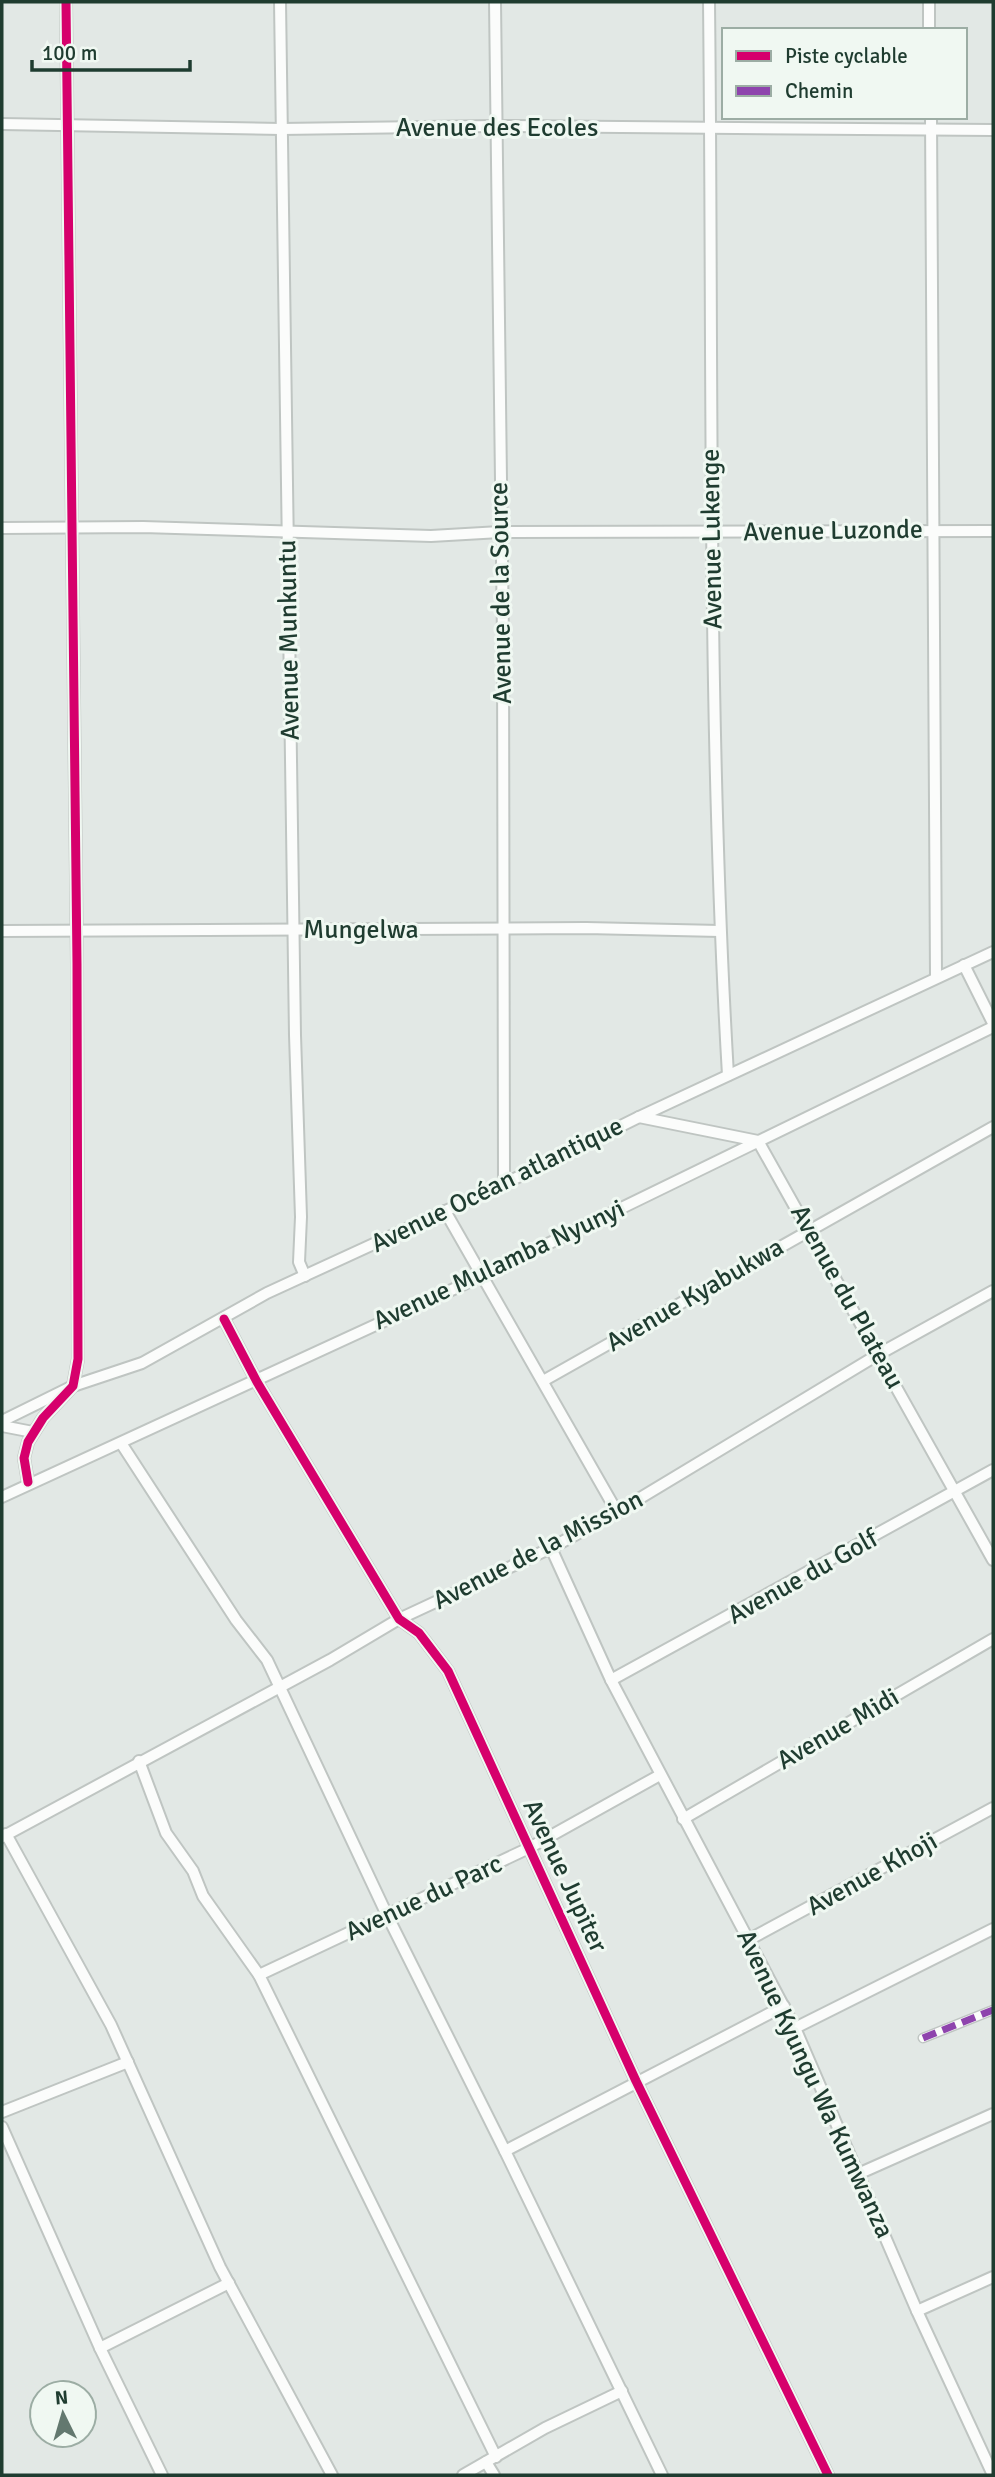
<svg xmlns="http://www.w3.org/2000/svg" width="995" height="2477" font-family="Signika,sans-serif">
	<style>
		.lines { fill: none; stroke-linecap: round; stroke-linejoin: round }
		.pedestrian-casing { stroke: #bfc5c2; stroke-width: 11 }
		.minor-casing { stroke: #bfc5c2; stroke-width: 14 }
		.pedestrian { stroke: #fbfcfb; stroke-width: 8 }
		.minor { stroke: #fbfcfb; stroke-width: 10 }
		.quiet { stroke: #8e44ad; stroke-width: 7; stroke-dasharray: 14 7; stroke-linecap: butt }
		.cycleway-casing { stroke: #f0f8f2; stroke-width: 13 }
		.cycleway { stroke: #d6006c; stroke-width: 9 }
		.labels { text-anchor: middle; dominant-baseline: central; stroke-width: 6; stroke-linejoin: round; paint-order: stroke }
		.street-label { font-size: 26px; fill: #1f3c30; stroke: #f0f8f2 }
	</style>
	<rect width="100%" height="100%" fill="#e2e8e5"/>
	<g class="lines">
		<defs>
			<path id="pedestrian" d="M 923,2038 L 993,2010"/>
			<g id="minor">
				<path d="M 280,2 L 295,1035 L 301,1217 L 299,1262 L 305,1276"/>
				<path d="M 495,2 L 503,640 L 504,1184"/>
				<path d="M 709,2 C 713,360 707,718 728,1075"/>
				<path d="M 929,2 L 929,30"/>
				<path d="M 931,117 L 936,977"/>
				<path d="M 2,124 L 281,129 L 495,126 L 993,130"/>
				<path d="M 2,528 L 143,527 L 431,536 L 500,532 L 993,531"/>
				<path d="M 2,931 L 586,928 L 720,931"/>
				<path d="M 964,965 L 993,1023"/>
				<path d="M 639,1117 L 758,1141 L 993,1560"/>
				<path d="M 445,1211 L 617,1512"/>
				<path d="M 224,1319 L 257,1382 L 399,1619 L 419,1633 L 448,1671 L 636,2081 L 828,2475"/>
				<path d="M 543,1381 L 993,1127"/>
				<path d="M 2,1421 L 73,1386 L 142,1363 L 267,1293 L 504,1184 L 639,1117 L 993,952"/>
				<path d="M 2,1426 L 33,1432"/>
				<path d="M 121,1443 L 236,1620 L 267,1660 L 387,1915 L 505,2151"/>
				<path d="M 28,1482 L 24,1458 L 28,1442 L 43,1418 L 73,1386 L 78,1359 L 77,964 L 66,2"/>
				<path d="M 2,1497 L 482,1276 L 993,1027"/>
				<path d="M 551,1548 L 611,1680 L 795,2028 L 917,2311 L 993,2475"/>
				<path d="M 611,1680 L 993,1470"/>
				<path d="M 139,1761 L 166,1833 L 193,1871 L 203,1896 L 259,1975 L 496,2457"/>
				<path d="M 683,1819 L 993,1639"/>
				<path d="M 6,1834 L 111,2025 L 220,2267 L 332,2475"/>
				<path d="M 2,1837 L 330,1660 L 399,1619 L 551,1548 L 617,1512 L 879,1354 L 993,1291"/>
				<path d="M 750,1939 L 993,1808"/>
				<path d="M 259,1975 L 529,1848 L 660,1775"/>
				<path d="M 795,2028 L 993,1929"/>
				<path d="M 2,2112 L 128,2062"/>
				<path d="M 2,2127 L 100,2348 L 162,2475"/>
				<path d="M 858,2174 L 993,2114"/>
				<path d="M 917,2311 L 993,2277"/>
				<path d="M 100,2348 L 229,2283"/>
				<path d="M 486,2462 L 494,2475"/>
				<path d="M 463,2475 L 545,2428 L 622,2391"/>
				<path d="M 662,2475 L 505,2151 L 784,2006"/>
			</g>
		</defs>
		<use href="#pedestrian" class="pedestrian-casing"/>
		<use href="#minor" class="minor-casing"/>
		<use href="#pedestrian" class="pedestrian"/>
		<use href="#minor" class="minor"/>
		<path class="quiet" d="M 923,2038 L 993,2010"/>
		<defs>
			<g id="cycleway">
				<path d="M 224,1319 L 257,1382 L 399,1619 L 419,1633 L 448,1671 L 636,2081 L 828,2475"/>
				<path d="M 28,1482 L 24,1458 L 28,1442 L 43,1418 L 73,1386 L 78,1359 L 77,964 L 66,2"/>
			</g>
		</defs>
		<use href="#cycleway" class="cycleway-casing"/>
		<use href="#cycleway" class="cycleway"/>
	</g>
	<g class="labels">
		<g class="street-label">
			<text x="497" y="128">Avenue des Ecoles</text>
			<text transform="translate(833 531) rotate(-1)">Avenue Luzonde</text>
			<text transform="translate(712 539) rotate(-91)">Avenue Lukenge</text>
			<text transform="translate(501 593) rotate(-91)">Avenue de la Source</text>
			<text transform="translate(289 640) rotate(-91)">Avenue Munkuntu</text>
			<text x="361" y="930">Mungelwa</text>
			<text transform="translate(497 1185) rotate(-26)">Avenue Océan atlantique</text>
			<text transform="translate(499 1265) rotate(-25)">Avenue Mulamba Nyunyi</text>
			<text transform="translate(695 1295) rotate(-30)">Avenue Kyabukwa</text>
			<text transform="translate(847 1297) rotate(61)">Avenue du Plateau</text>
			<text transform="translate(538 1550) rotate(-27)">Avenue de la Mission</text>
			<text transform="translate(803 1577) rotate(-29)">Avenue du Golf</text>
			<text transform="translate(838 1729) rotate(-30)">Avenue Midi</text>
			<text transform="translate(872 1874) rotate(-29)">Avenue Khoji</text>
			<text transform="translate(565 1876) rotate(65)">Avenue Jupiter</text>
			<text transform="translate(424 1898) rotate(-25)">Avenue du Parc</text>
			<text transform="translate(815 2084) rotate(65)">Avenue Kyungu Wa Kumwanza</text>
		</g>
	</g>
	<rect width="995" height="2477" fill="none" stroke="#1f3c30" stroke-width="7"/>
	<rect x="722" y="28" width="245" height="91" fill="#f0f8f2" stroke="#9cada4" stroke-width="2"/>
	<rect x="736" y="51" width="35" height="10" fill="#d6006c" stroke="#9cada4" stroke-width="2"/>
	<text x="785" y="63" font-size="21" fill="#1f3c30">Piste cyclable</text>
	<rect x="736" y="86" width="35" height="10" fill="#8e44ad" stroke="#9cada4" stroke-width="2"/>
	<text x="785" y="98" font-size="21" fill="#1f3c30">Chemin</text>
	<g transform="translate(63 2414) rotate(355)"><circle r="33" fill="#f0f8f2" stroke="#9cada4" stroke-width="2"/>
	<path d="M0-5L12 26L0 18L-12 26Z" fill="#63786f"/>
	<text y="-10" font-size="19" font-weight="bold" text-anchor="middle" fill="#1f3c30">N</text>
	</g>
	<path d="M32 60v10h158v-10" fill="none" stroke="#1f3c30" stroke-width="3.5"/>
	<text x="42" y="60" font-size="21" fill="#1f3c30" stroke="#f0f8f2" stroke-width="5" paint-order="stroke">100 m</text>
</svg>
